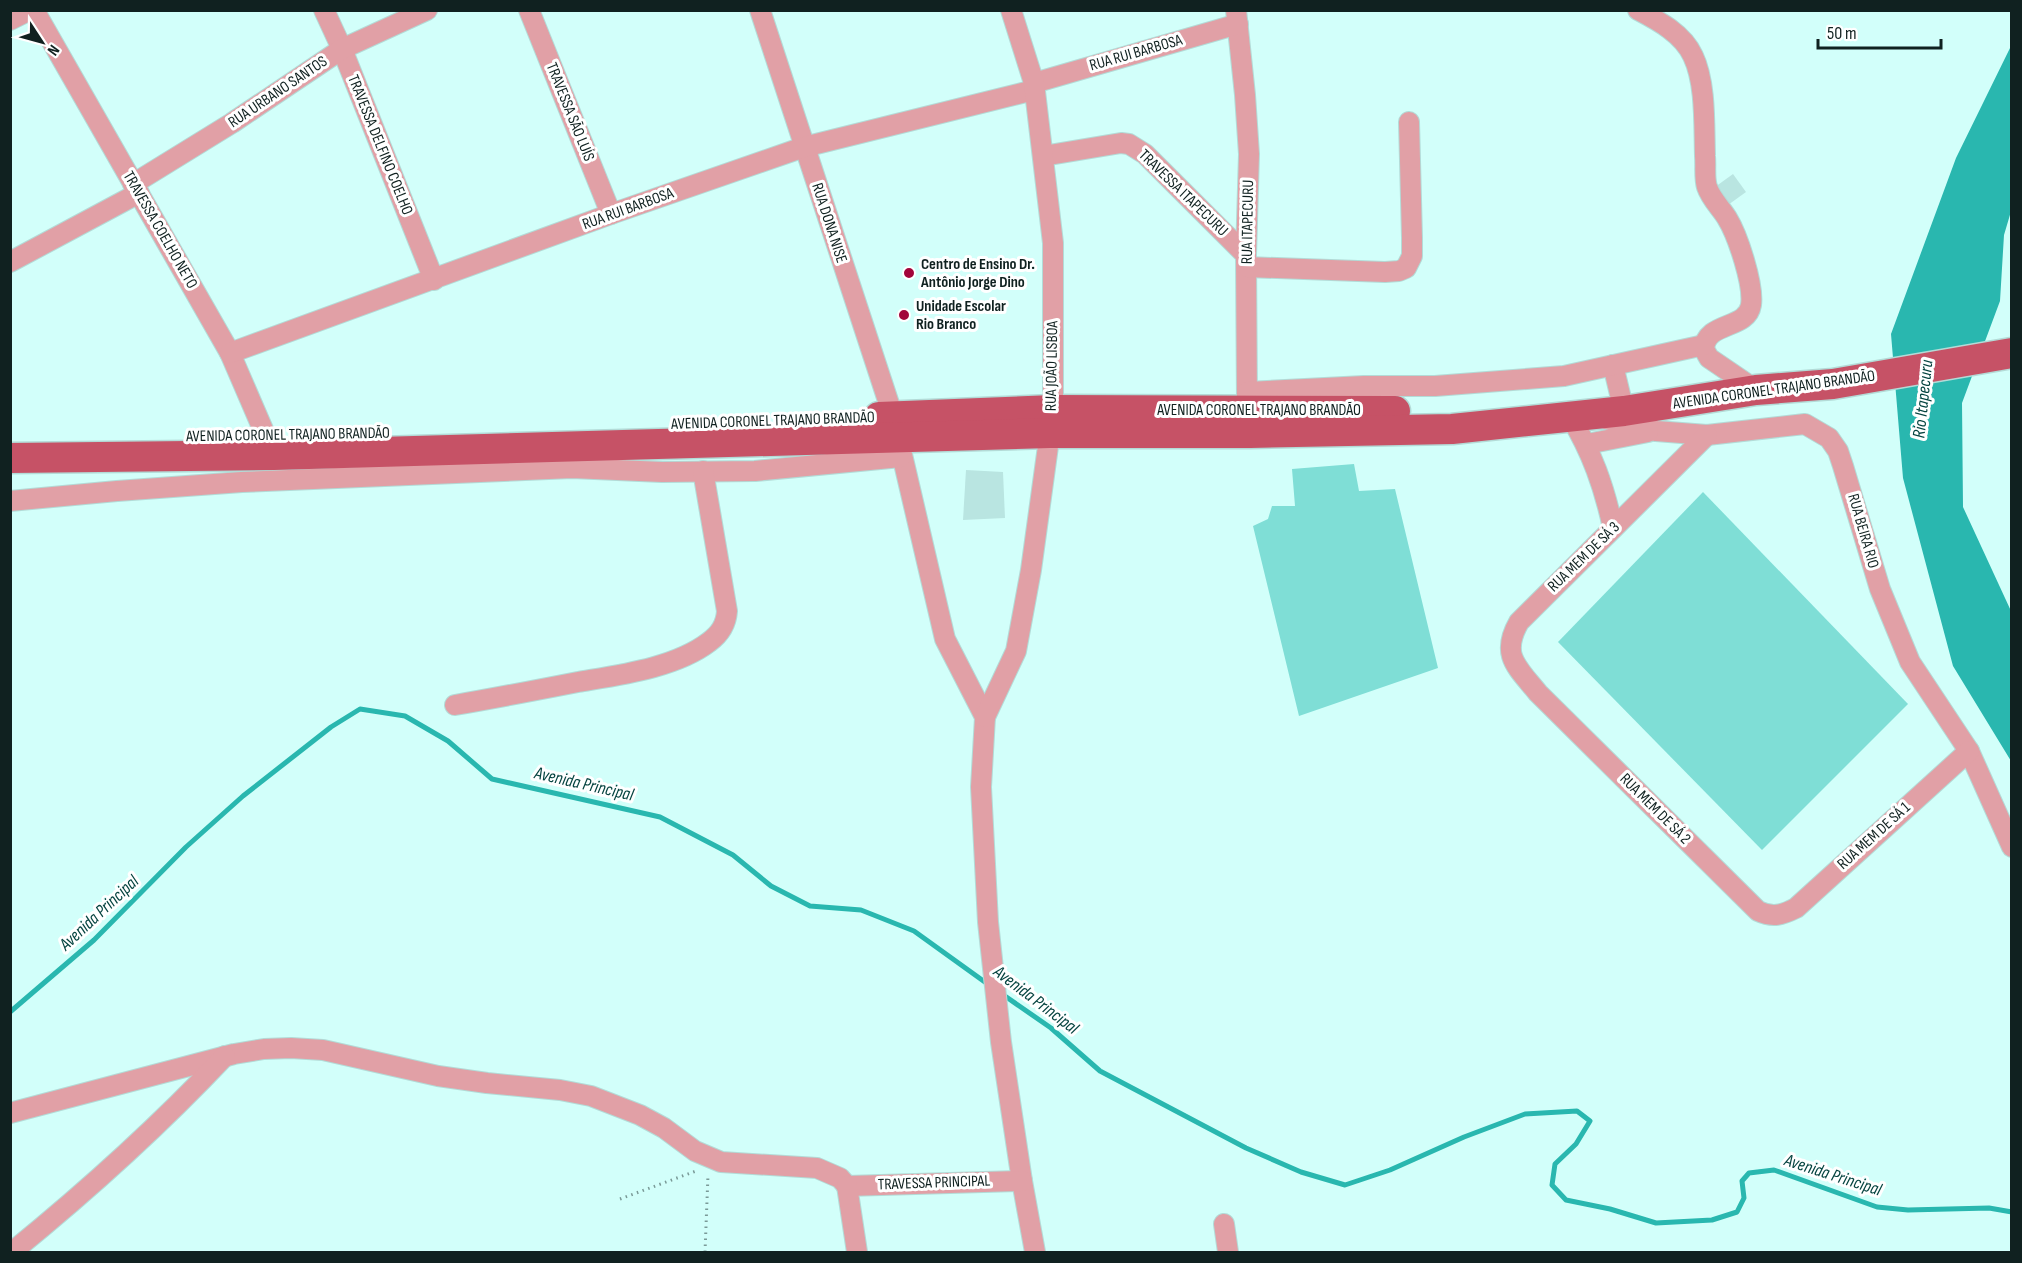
<svg xmlns="http://www.w3.org/2000/svg" width="2022" height="1263" font-family="'Sofia Sans Condensed',sans-serif">
	<style>
		.green { fill: #7fded6 }
		.water { fill: #29b7af }
		.lines { fill: none; stroke-linecap: round; stroke-linejoin: round }
		.stream { stroke: #29b7af; stroke-width: 5 }
		.building { fill: #b9e5e1 }
		.street-casing { stroke: #b3dbd7; stroke-width: 22 }
		.primary-casing { stroke: #b3dbd7; stroke-width: 33 }
		.path { stroke: #7a9a97; stroke-width: 3; stroke-dasharray: 1.5 4.5; stroke-linecap: butt }
		.street { stroke: #e1a0a6; stroke-width: 20 }
		.primary { stroke: #c65266; stroke-width: 30 }
		.poi-dot { fill: #a2043a; stroke: #fff; stroke-width: 2 }
		.labels { text-anchor: middle; dominant-baseline: central; stroke-width: 6; stroke-linejoin: round; paint-order: stroke }
		.street-label { font-size: 16px; fill: #102120; stroke: #fff }
		.poi-label { font-size: 16px; font-weight: bold; fill: #102120; stroke: #fff; text-anchor: start }
		.water-label { font-size: 18px; font-style: italic; fill: #064440; stroke: #fff }
	</style>
	<rect width="100%" height="100%" fill="#d2fffa"/>
	<g class="green">
		<path d="M 1354,464 L 1359,491 L 1395,489 L 1438,668 L 1299,716 L 1253,526 L 1268,519 L 1272,506 L 1295,506 L 1292,469 Z"/>
		<path d="M 1703,492 L 1908,704 L 1762,850 L 1558,642 Z"/>
	</g>
	<path class="water" d="M 2011,46 L 2012,208 L 2004,235 L 2000,301 L 1962,403 L 1963,507 L 2011,611 L 2011,761 L 1953,666 L 1903,478 L 1891,334 L 1956,158 Z"/>
	<g class="lines">
		<g class="stream">
			<path d="M 1002,994 L 1051,1028 L 1100,1071 L 1246,1148 L 1301,1172 L 1345,1185 L 1390,1170 L 1464,1137 L 1525,1114 L 1577,1111 L 1590,1121 L 1576,1144 L 1555,1164 L 1552,1185 L 1566,1200 L 1610,1209 L 1656,1223 L 1712,1220 L 1737,1212 L 1744,1198 L 1742,1181 L 1749,1173 L 1774,1170 L 1877,1207 L 1908,1210 L 1989,1208 L 2012,1212"/>
			<path d="M 10,1012 L 94,940 L 186,847 L 243,796 L 331,727 L 360,709 L 405,716 L 448,741 L 492,779 L 660,817 L 733,855 L 771,886 L 810,906 L 861,910 L 914,931 L 989,985"/>
		</g>
	</g>
	<g class="building">
		<path d="M 1733,174 L 1746,192 L 1728,205 L 1715,187 Z"/>
		<path d="M 966,470 L 1003,472 L 1005,518 L 963,520 Z"/>
	</g>
	<g class="lines">
		<defs>
			<g id="street">
				<path d="M 34,10 L 230,353 L 274,455"/>
				<path d="M 324,10 L 342,49 L 434,280"/>
				<path d="M 529,10 L 611,214"/>
				<path d="M 760,10 L 893,416 L 945,639 L 985,717 L 981,787 L 988,922 L 1001,1042 L 1022,1181 L 1035,1252"/>
				<path d="M 1236,10 L 1245,95 L 1249,154 L 1246,255 L 1247,404"/>
				<path d="M 1638,10 C 1659,21 1683,34 1693,56 C 1706,83 1704,125 1705,156 C 1706,166 1704,178 1707,187 C 1711,199 1721,208 1727,218 C 1738,236 1754,285 1751,305 C 1747,330 1706,321 1704,349 L 1709,358 L 1756,390"/>
				<path d="M 10,20 L 30,10"/>
				<path d="M 1034,83 L 1238,24"/>
				<path d="M 1043,156 L 1121,143 L 1129,144 L 1145,154 L 1246,255"/>
				<path d="M 133,184 L 232,123 L 342,49 L 427,10"/>
				<path d="M 10,262 L 139,193"/>
				<path d="M 1247,267 L 1385,272 L 1399,271 L 1406,268 L 1412,256 L 1412,238 L 1409,122"/>
				<path d="M 230,353 L 611,214 L 804,147 L 1034,90"/>
				<path d="M 1613,365 L 1624,411"/>
				<path d="M 1247,392 L 1364,386 L 1435,386 L 1564,376 L 1704,345"/>
				<path d="M 1570,416 C 1592,453 1604,486 1613,528"/>
				<path d="M 1606,419 L 1656,431 L 1707,435 L 1805,424 L 1829,438 L 1838,451 L 1843,466 L 1880,589 L 1910,662 L 1969,751 L 2012,847"/>
				<path d="M 1707,435 L 1519,622 C 1500,655 1517,667 1538,693 L 1758,911 C 1773,918 1782,915 1796,908 L 1969,751"/>
				<path d="M 1587,444 L 1648,432"/>
				<path d="M 10,501 L 117,491 L 242,482 L 572,468 L 662,472 L 755,471 L 901,457"/>
				<path d="M 455,705 C 496,698 537,690 578,682 C 619,675 675,668 709,642 C 720,634 726,625 727,611 L 703,471"/>
				<path d="M 985,717 L 1016,651 L 1031,570 L 1053,410 L 1053,243 L 1034,83 L 1011,10"/>
				<path d="M 10,1113 L 234,1054 L 264,1049 L 291,1048 L 323,1050 L 438,1076 L 487,1083 L 560,1090 L 591,1096 L 640,1115 L 664,1128 L 695,1151 L 721,1162 L 817,1168 L 840,1178 L 847,1186"/>
				<path d="M 847,1186 L 1022,1181"/>
				<path d="M 847,1186 L 857,1252"/>
				<path d="M 1224,1224 L 1228,1252"/>
				<path d="M 12,1252 C 87,1191 159,1126 225,1056"/>
			</g>
			<g id="primary">
				<path d="M 879,417 L 1053,410 L 1395,411"/>
				<path d="M 10,458 L 274,455 L 1050,433 L 1250,433 L 1452,429 L 1624,411 L 1756,390 L 1833,384 L 2012,353"/>
			</g>
		</defs>
		<use href="#street" class="street-casing"/>
		<use href="#primary" class="primary-casing"/>
		<g class="path">
			<path d="M 620,1199 L 696,1171"/>
			<path d="M 705,1252 L 708,1175"/>
		</g>
		<use href="#street" class="street"/>
		<use href="#primary" class="primary"/>
	</g>
	<g class="poi-dot">
		<circle cx="909" cy="273" r="6"/>
		<circle cx="904" cy="315" r="6"/>
	</g>
	<g class="labels">
		<g class="street-label">
			<text transform="translate(1136 53) rotate(-16)">RUA RUI BARBOSA</text>
			<text transform="translate(278 92) rotate(-34)">RUA URBANO SANTOS</text>
			<text transform="translate(570 112) rotate(68)">TRAVESSA SÃO LUÍS</text>
			<text transform="translate(380 145) rotate(68)">TRAVESSA DELFINO COELHO</text>
			<text transform="translate(1183 193) rotate(44)">TRAVESSA ITAPECURU</text>
			<text transform="translate(628 209) rotate(-20)">RUA RUI BARBOSA</text>
			<text transform="translate(1248 222) rotate(-89)">RUA ITAPECURU</text>
			<text transform="translate(829 223) rotate(72)">RUA DONA NISE</text>
			<text transform="translate(160 230) rotate(60)">TRAVESSA COELHO NETO</text>
			<text transform="translate(1052 366) rotate(-89)">RUA JOÃO LISBOA</text>
			<text transform="translate(1774 390) rotate(-8)">AVENIDA CORONEL TRAJANO BRANDÃO</text>
			<text x="1259" y="410">AVENIDA CORONEL TRAJANO BRANDÃO</text>
			<text transform="translate(773 421) rotate(-2)">AVENIDA CORONEL TRAJANO BRANDÃO</text>
			<text transform="translate(288 435) rotate(-1)">AVENIDA CORONEL TRAJANO BRANDÃO</text>
			<text transform="translate(1863 531) rotate(74)">RUA BEIRA RIO</text>
			<text transform="translate(1584 557) rotate(-44)">RUA MEM DE SÁ 3</text>
			<text transform="translate(1655 809) rotate(45)">RUA MEM DE SÁ 2</text>
			<text transform="translate(1874 836) rotate(-42)">RUA MEM DE SÁ 1</text>
			<text transform="translate(934 1183) rotate(-2)">TRAVESSA PRINCIPAL</text>
		</g>
		<g class="poi-label">
			<text x="921" y="264">Centro de Ensino Dr.<tspan x="921" dy="18">Antônio Jorge Dino</tspan></text>
			<text x="916" y="306">Unidade Escolar<tspan x="916" dy="18">Rio Branco</tspan></text>
		</g>
		<g class="water-label">
			<text transform="translate(1923 399) rotate(-84)">Rio Itapecuru</text>
			<text transform="translate(584 784) rotate(13)">Avenida Principal</text>
			<text transform="translate(99 913) rotate(-43)">Avenida Principal</text>
			<text transform="translate(1036 1000) rotate(37)">Avenida Principal</text>
			<text transform="translate(1833 1175) rotate(18)">Avenida Principal</text>
		</g>
	</g>
	<rect width="2022" height="1263" fill="none" stroke="#102120" stroke-width="24"/>
	<g transform="translate(42 42) rotate(126)" stroke="#ffffff" stroke-width="4.5" paint-order="stroke">
	<path d="M0-4.5L10 22L0 15L-10 22Z" fill="#102120"/>
	<text y="-9" font-size="16" font-weight="bold" text-anchor="middle" fill="#102120">N</text>
	</g>
	<path d="M1818 39v9h123v-9" fill="none" stroke="#102120" stroke-width="3"/>
	<text x="1827" y="39" font-size="18" fill="#102120" stroke="#ffffff" stroke-width="4.5" paint-order="stroke">50 m</text>
</svg>
